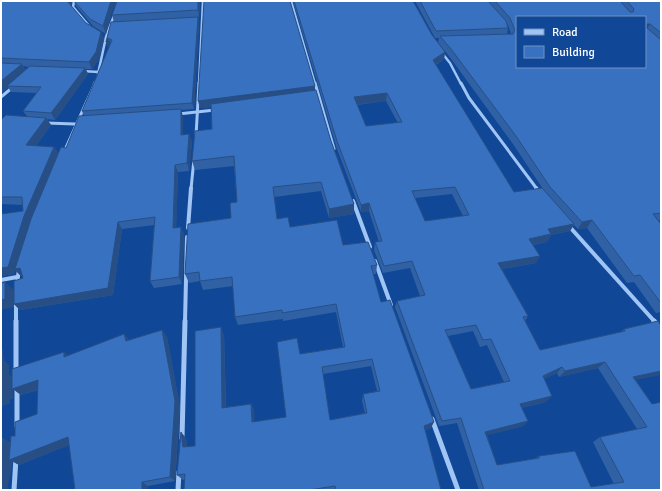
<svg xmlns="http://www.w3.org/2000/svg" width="662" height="491" font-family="Signika,sans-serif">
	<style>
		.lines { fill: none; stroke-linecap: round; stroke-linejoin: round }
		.street-far3 { stroke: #a0c4f4; stroke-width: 2.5 }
		.street-far2 { stroke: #a0c4f4; stroke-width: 3 }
		.street-far1 { stroke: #a0c4f4; stroke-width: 4 }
		.street { stroke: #a0c4f4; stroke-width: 5 }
		.wall { fill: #3061a5; fill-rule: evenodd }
		.shaded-wall { fill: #274f86 }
		.building { fill: #3871c0; stroke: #274f86; fill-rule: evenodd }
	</style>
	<rect width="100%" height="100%" fill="#104897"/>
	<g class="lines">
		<g class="street-far3">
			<path d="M 74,1 L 73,7 L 90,27"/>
			<path d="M 291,1 L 315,84"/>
			<path d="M 442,53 L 450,63 L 461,84"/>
			<path d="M 81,71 L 99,72"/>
			<path d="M 98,74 L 106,37 L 115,13"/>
			<path d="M 94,84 L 95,82"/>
			<path d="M 199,84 L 203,1"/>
		</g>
		<g class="street-far2">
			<path d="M 315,83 L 334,149"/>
			<path d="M 461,83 L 469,98 L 537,189"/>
			<path d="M 1,97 L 13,87"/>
			<path d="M 178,114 L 215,110"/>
			<path d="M 46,123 L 75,124"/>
			<path d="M 196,136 L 199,83"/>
			<path d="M 64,152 L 95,83"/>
			<path d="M 191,189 L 194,159"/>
		</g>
		<g class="street-far1">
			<path d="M 536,188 L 540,193"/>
			<path d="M 353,201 L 370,247"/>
			<path d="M 568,225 L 655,322"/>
			<path d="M 188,228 L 191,188"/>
			<path d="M 375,261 L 391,305"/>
			<path d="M 1,280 L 17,277"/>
			<path d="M 17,284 L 19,269"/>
			<path d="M 16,303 L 16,322"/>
			<path d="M 185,322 L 187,237"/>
		</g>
		<g class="street">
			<path d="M 16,321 L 16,372"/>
			<path d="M 654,321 L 661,329"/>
			<path d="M 17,386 L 17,426"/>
			<path d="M 432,419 L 458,490"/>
			<path d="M 182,438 L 185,321"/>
			<path d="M 14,490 L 16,458"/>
			<path d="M 178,490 L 179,472"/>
		</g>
	</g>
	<g class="wall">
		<path d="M 1,1 L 71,6 L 86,23 L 101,32 L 104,39 L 99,59 L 92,69 L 86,69 L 88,74 L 55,120 L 47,119 L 51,125 L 36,146 L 54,147 L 58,153 L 66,148 L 84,116 L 82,111 L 110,45 L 108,47 L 106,42 L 114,22 L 112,15 L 200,1 L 199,17 L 198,17 L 199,23 L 194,109 L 181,110 L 183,117 L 183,135 L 189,134 L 192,142 L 189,171 L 178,172 L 176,227 L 184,234 L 182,284 L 154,288 L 150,281 L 154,225 L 122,229 L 113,295 L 20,310 L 14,304 L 23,278 L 22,276 L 21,276 L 15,270 L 14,274 L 1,276 L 1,214 L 23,211 L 23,205 L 1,204 L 1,120 L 27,116 L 23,111 L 37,93 L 11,92 L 8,87 L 2,92 L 1,92 ZM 23,66 L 29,67 L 25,70 Z"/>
		<path d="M 74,1 L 117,1 L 112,10 L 106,34 L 93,26 L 76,6 Z"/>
		<path d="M 293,1 L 413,1 L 432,35 L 438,43 L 439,38 L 435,38 L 415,1 L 661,1 L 661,220 L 658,220 L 661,224 L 661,312 L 656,313 L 634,282 L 627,283 L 587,228 L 578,229 L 574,225 L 570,231 L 551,235 L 547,242 L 533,245 L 536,263 L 502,269 L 528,316 L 525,321 L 540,350 L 621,332 L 624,329 L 658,321 L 636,380 L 652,404 L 661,490 L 479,490 L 457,423 L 439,426 L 395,307 L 397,301 L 420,296 L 410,268 L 383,273 L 374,250 L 375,242 L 379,242 L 369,211 L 361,212 L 337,149 ZM 506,23 L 508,25 L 511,34 L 507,34 L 508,28 ZM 439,44 L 449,56 L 513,144 L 543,189 L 514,192 L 436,65 L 444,59 L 445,52 ZM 386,101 L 398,123 L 366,126 L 357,105 ZM 452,194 L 463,216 L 425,221 L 415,198 ZM 473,331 L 480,347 L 487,345 L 504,382 L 471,389 L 448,336 ZM 598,368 L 637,429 L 600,437 L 593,442 L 614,484 L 591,487 L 539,456 L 534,459 L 497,465 L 487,435 L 523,426 L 528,421 L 521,408 L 546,402 L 544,379 L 557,373 L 559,377 Z"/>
		<path d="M 315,86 L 315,90 L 331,141 L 354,204 L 354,214 L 329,218 L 321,191 L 274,197 L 277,219 L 290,227 L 343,245 L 377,265 L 376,274 L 373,274 L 381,302 L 431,428 L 425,430 L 441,490 L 184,490 L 185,479 L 183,480 L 177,475 L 186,438 L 187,446 L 195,446 L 224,335 L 226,407 L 251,404 L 254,410 L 254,422 L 286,417 L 300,354 L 343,347 L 336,312 L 283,321 L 283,319 L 238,325 L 235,317 L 233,286 L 203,290 L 200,281 L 189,283 L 185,274 L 231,218 L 237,202 L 234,166 L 195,170 L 192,161 L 212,129 L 211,107 L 200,108 ZM 371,366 L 377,391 L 363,394 L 362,401 L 365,413 L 330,420 L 323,374 Z"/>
		<path d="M 162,330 L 167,337 L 180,407 L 175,481 L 148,486 L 148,490 L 75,490 L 69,445 L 19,465 L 12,461 L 11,471 L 11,443 L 15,436 L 37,414 L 38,390 L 21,395 L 13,389 L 13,398 L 10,399 L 10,403 L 1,406 L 1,342 L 4,361 L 9,366 L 9,375 L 12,377 L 64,352 L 68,356 L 124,334 L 129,340 Z"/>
	</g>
	<g class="shaded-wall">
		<path d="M 68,1 L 72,1 L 71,9 L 68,2 Z"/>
		<path d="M 111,1 L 117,1 L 112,10 L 106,34 L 103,26 Z"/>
		<path d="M 198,1 L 200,1 L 199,17 L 198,10 Z"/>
		<path d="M 198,17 L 199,23 L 194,109 L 192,103 Z"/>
		<path d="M 647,24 L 650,24 L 646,31 Z"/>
		<path d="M 101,32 L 104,39 L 99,59 L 92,69 L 89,62 Z"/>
		<path d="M 108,38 L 111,43 L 108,47 L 106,42 Z"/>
		<path d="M 445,52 L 444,59 L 431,67 L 433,60 Z"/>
		<path d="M 22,64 L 26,72 L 7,86 L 8,87 L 2,92 L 1,90 L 1,81 Z"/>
		<path d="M 85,68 L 88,74 L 55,120 L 51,113 Z"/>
		<path d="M 315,86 L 315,93 L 200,108 L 198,101 Z"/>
		<path d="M 387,93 L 386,101 L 354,105 L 354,97 Z"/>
		<path d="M 181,109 L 183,117 L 183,143 L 181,135 Z"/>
		<path d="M 46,118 L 51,125 L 31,153 L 26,145 Z"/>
		<path d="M 189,134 L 192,142 L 189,171 L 187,163 Z"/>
		<path d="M 54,147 L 59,154 L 20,268 L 26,275 L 21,276 L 15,270 L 14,274 L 1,276 L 1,268 Z"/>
		<path d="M 175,165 L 178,172 L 176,235 L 173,228 Z"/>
		<path d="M 369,203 L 369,211 L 361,212 L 361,205 Z"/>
		<path d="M 354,204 L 354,214 L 329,218 L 329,209 Z"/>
		<path d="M 592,220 L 587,228 L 578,229 L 582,222 Z"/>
		<path d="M 118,222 L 122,229 L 113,295 L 20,310 L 14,304 Z"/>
		<path d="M 574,224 L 570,231 L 551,235 L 547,242 L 525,246 L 529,239 L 548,229 Z"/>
		<path d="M 181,227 L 184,234 L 182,284 L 179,277 Z"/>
		<path d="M 540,256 L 536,263 L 495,270 L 498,263 Z"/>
		<path d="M 5,282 L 14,290 L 14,307 L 1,310 L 1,300 Z"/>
		<path d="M 221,327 L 224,335 L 226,414 L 222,408 Z"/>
		<path d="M 162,330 L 167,337 L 180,407 L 175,481 L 170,477 Z"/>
		<path d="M 124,334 L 130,341 L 126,341 Z"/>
		<path d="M 1,342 L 4,361 L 9,366 L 9,375 L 13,378 L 38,380 L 46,387 L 21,395 L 13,389 L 13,398 L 10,399 L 10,403 L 1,406 Z"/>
		<path d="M 64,352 L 71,359 L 64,357 Z"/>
		<path d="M 605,362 L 598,368 L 559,377 L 565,371 Z"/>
		<path d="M 562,367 L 557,373 L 538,382 L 543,376 Z"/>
		<path d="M 661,371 L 661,375 L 626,382 L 633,377 Z"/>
		<path d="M 552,396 L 546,402 L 515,409 L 520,404 Z"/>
		<path d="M 251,404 L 254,410 L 255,428 L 252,422 Z"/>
		<path d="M 528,421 L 523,426 L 481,437 L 485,432 Z"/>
		<path d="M 434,422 L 431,428 L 421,432 L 424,426 Z"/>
		<path d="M 181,432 L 186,438 L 188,452 L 183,447 Z"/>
		<path d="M 68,437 L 75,443 L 19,465 L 12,461 L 11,471 L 7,490 L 1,490 L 1,463 L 3,438 L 13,444 Z"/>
		<path d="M 142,482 L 148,486 L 148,490 L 142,490 Z"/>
	</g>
	<g class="building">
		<path d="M 1,1 L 68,1 L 68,2 L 86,23 L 101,32 L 96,52 L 89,62 L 1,58 Z"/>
		<path d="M 74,1 L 111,1 L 103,26 L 90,19 Z"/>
		<path d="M 117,1 L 198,1 L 198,10 L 112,15 Z"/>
		<path d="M 204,1 L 290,1 L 315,86 L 198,101 Z"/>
		<path d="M 294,1 L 413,1 L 432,35 L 445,52 L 433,60 L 514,192 L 542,188 L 574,224 L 548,229 L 551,234 L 529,239 L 540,256 L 498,263 L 528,316 L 523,317 L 540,350 L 625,331 L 624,329 L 658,321 L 661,326 L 661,371 L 633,377 L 652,404 L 661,402 L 661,490 L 484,490 L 461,418 L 442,421 L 397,301 L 425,295 L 412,261 L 384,266 L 375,242 L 382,241 L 369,203 L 361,205 L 337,141 ZM 387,93 L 402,122 L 366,126 L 354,97 ZM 455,187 L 469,215 L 425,221 L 412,191 ZM 476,325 L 483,340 L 491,339 L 510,381 L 471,389 L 445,330 ZM 605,362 L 647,427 L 600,437 L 624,482 L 591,487 L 575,451 L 539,456 L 539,458 L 497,465 L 485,432 L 528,421 L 520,404 L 552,396 L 543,376 L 562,367 L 565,371 Z"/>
		<path d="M 420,1 L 488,1 L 506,21 L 508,28 L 436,31 Z"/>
		<path d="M 495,1 L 620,1 L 630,12 L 633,12 L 634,9 L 627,1 L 661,1 L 661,33 L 650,24 L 647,24 L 647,28 L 661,40 L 661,213 L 653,214 L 661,224 L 661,303 L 640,275 L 634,276 L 592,220 L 582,222 L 550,187 L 516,136 L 451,49 L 440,36 L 513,34 L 515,30 L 510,18 ZM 517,17 L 645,17 L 645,67 L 517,67 Z"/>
		<path d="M 198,17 L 192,103 L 82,111 L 112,40 L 108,38 L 106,42 L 111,22 Z"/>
		<path d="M 1,63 L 22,64 L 1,81 Z"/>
		<path d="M 30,66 L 85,68 L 51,113 L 23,111 L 41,87 L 7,86 Z"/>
		<path d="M 316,90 L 331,141 L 354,204 L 329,209 L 321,182 L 273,187 L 277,219 L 288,217 L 290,227 L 337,220 L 343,245 L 368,242 L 377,265 L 371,266 L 381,302 L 390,300 L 434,422 L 424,426 L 441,490 L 336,490 L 335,486 L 309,490 L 184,490 L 185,474 L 177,475 L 181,432 L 183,447 L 195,446 L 195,331 L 221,327 L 222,408 L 251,404 L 252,422 L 286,417 L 277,342 L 297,338 L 300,354 L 345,347 L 336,304 L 282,313 L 282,310 L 235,317 L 232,277 L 200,281 L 199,272 L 185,274 L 188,224 L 231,218 L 230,203 L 237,202 L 234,156 L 192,161 L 195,131 L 212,129 L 211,104 ZM 372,359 L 380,391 L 363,394 L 367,413 L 330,420 L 322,367 Z"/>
		<path d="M 181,109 L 181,135 L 189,134 L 187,163 L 175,165 L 173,228 L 181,227 L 179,277 L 150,281 L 155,217 L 118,222 L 108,288 L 14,304 L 14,281 L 23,278 L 20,268 L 15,269 L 31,219 L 61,147 L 66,148 L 79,116 Z"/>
		<path d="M 6,115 L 46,118 L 26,145 L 54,147 L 24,216 L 8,267 L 1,268 L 1,214 L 23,211 L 22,197 L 1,197 L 1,120 Z"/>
		<path d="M 5,282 L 5,299 L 1,300 L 1,283 Z"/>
		<path d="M 162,330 L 175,401 L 170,477 L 142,482 L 142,490 L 75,490 L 68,437 L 9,460 L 11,436 L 15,436 L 15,422 L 37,414 L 38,380 L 12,389 L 12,369 L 64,352 L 64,357 L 124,334 L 126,341 Z"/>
		<path d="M 3,438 L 1,463 L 1,439 Z"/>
	</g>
	<rect width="662" height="491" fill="none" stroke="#ffffff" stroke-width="4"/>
	<rect x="516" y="16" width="130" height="52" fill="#104897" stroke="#7091c1"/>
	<rect x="524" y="29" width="20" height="6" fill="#a0c4f4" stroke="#7091c1"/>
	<text x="552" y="36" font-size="12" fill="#ffffff">Road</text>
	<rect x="524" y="46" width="20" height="12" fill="#3871c0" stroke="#7091c1"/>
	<text x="552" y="56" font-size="12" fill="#ffffff">Building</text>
</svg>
